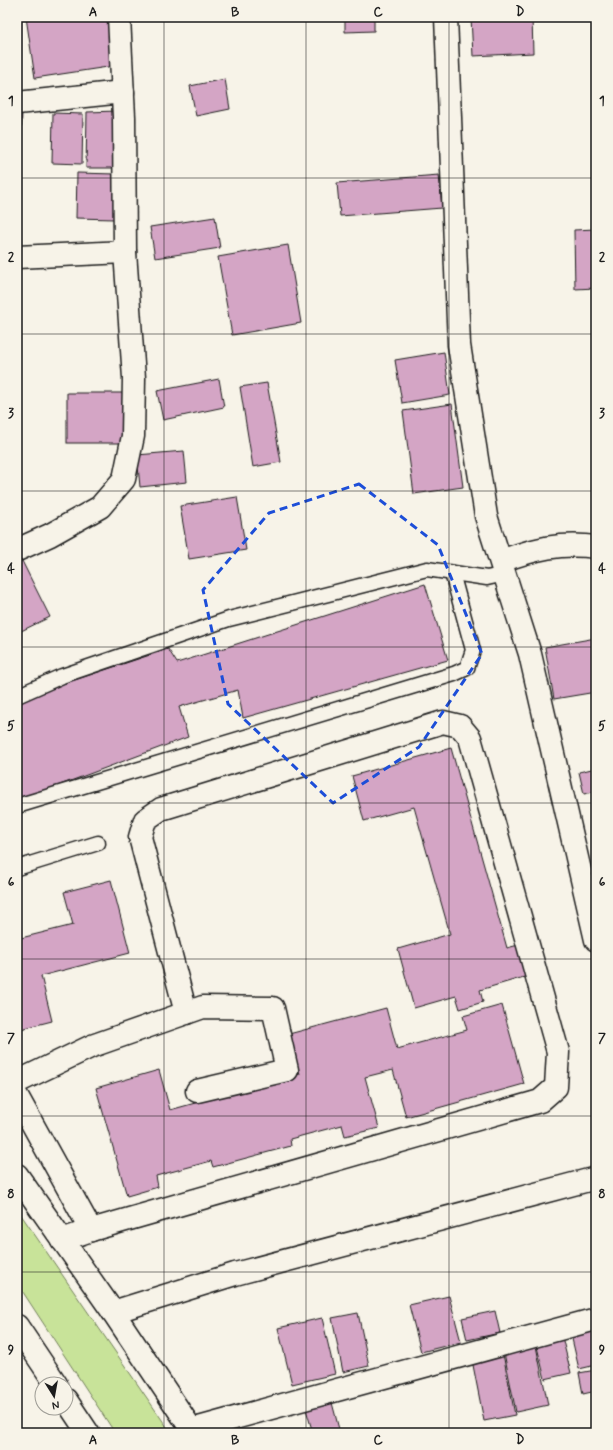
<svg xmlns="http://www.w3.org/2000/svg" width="613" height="1450" font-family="Mynerve,sans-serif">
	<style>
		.green { fill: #c8e399; stroke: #72805a }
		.building { fill: #d4a5c5; stroke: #1c1c1c }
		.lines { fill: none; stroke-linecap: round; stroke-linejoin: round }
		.lane-casing { stroke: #1c1c1c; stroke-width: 17 }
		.street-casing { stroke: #1c1c1c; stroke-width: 25 }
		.secondary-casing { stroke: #1c1c1c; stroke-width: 25 }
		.primary-casing { stroke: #1c1c1c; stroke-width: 25 }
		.lane { stroke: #f7f3e8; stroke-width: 14 }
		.street { stroke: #f7f3e8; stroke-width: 22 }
		.secondary { stroke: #f7f3e8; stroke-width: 22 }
		.primary { stroke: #f7f3e8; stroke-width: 22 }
		.marked { fill: none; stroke: #1d4ed8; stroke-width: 3; stroke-dasharray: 8 5; stroke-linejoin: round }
		.grid { fill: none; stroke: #1c1c1c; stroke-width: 1; stroke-opacity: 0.55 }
		.neatline { fill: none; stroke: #1c1c1c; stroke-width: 1.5 }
		.grid-label { font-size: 13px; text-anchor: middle; font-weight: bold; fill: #1c1c1c }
	</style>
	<rect width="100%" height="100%" fill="#f7f3e8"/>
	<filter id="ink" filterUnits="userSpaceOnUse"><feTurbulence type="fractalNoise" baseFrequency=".025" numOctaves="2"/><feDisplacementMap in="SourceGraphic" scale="8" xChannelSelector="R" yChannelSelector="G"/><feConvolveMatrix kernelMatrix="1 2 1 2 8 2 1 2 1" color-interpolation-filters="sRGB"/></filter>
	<g filter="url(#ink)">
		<path class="green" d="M 17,1209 L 171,1433 L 115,1433 L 17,1283 Z"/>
		<g class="building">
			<path d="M 26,17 L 114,17 L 121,65 L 35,78 Z"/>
			<path d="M 345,17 L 374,17 L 374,31 L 345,32 Z"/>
			<path d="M 471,17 L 532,17 L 533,53 L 473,56 Z"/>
			<path d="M 225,79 L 230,109 L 196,116 L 190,86 Z"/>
			<path d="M 118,111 L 118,168 L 86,168 L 87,112 Z"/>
			<path d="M 17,113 L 22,113 L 20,167 L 17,167 Z"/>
			<path d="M 53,113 L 83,114 L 82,164 L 52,163 Z"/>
			<path d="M 77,173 L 115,174 L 114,219 L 76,218 Z"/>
			<path d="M 439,175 L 442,208 L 340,216 L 337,183 Z"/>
			<path d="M 215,217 L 220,248 L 155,258 L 150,227 Z"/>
			<path d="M 596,229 L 596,288 L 575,289 L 574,230 Z"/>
			<path d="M 288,245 L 301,323 L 232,335 L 218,257 Z"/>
			<path d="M 444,352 L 450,395 L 402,403 L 395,360 Z"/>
			<path d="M 219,379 L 224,407 L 163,420 L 157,391 Z"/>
			<path d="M 267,383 L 281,462 L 253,467 L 240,387 Z"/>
			<rect x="67" y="393" width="61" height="50"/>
			<path d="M 452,404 L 463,487 L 414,494 L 403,411 Z"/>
			<path d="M 184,451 L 187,482 L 140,487 L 137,455 Z"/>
			<path d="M 237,497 L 246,550 L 189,559 L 180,506 Z"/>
			<path d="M 18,553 L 50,617 L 17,633 L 17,554 Z"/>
			<path d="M 425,584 L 448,660 L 243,718 L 238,690 L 179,707 L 188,737 L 17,801 L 17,699 L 168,649 L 177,663 Z"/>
			<path d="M 596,638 L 596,692 L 554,699 L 545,647 Z"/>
			<path d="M 451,748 L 507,948 L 522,944 L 531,975 L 480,990 L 483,1002 L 460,1009 L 456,996 L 414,1008 L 398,949 L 450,934 L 414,807 L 364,821 L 352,776 Z"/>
			<path d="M 596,768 L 596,791 L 584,794 L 579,772 Z"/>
			<path d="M 596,815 L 596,837 L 591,816 Z"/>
			<path d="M 111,880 L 130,953 L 41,976 L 52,1021 L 17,1030 L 17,939 L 73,925 L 64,892 Z"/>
			<path d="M 502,1005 L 524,1084 L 406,1117 L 393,1070 L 365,1077 L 379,1128 L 345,1136 L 342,1125 L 290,1139 L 291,1146 L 213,1167 L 211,1161 L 156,1176 L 158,1187 L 127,1196 L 96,1088 L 159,1070 L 170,1110 L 300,1074 L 289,1034 L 386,1008 L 397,1049 L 467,1030 L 463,1016 Z"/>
			<path d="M 449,1296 L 461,1342 L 421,1352 L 409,1305 Z"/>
			<path d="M 495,1311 L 500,1333 L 467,1340 L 462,1318 Z"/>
			<path d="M 358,1313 L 369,1366 L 343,1372 L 332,1318 Z"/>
			<path d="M 322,1318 L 335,1374 L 292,1384 L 278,1328 Z"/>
			<path d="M 596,1325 L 596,1365 L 579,1369 L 570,1330 Z"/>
			<path d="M 561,1333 L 571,1373 L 545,1379 L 535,1339 Z"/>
			<path d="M 535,1341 L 548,1405 L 516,1412 L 503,1348 Z"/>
			<path d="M 502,1349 L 515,1415 L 484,1421 L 471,1355 Z"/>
			<path d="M 596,1370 L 596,1391 L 583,1394 L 579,1373 Z"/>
			<path d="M 331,1399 L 340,1433 L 313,1433 L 305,1406 Z"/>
		</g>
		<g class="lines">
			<defs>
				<g id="lane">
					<path d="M 17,696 L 62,676 L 229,619 L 427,569 L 487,578 L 505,574"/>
					<path d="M 17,806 L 454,674 L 467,668 L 473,650 L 452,573"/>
					<path d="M 17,868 L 98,843"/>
				</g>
				<g id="street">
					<path d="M 446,17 L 459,345 L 486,516 L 530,654 L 596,940"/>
					<path d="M 17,103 L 123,92"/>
					<path d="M 17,257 L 125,252"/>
					<path d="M 17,550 L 50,535 L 100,507 L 124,479 L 133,436 L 134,378 L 125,252 L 124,117 L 119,17"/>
					<path d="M 501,561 C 534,549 561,542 596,547"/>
					<path d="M 17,1082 L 92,1046 L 203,1007 L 273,1008 L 287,1070 L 197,1091"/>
					<path d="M 17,1096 L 91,1230"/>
					<path d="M 62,1240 L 91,1230 L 540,1101 L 556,1087 L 558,1052 L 470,738 L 460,726 L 443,722 L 161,809 L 145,820 L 140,837 L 186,1013"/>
					<path d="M 113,1312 L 235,1274 L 596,1178"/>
					<path d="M 191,1430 L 596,1319"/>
				</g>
				<path id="secondary" d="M 17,1175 L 113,1312 L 194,1433"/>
				<g id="primary">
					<path d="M 17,1326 L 56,1384"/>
					<path d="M 66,1400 L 88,1433"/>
				</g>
			</defs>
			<use href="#lane" class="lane-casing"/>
			<use href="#street" class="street-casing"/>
			<use href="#secondary" class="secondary-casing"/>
			<use href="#primary" class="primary-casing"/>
			<use href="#lane" class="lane"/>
			<use href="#street" class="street"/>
			<use href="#secondary" class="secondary"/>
			<use href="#primary" class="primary"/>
		</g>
	</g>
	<path class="marked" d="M 359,484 L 438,545 L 482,654 L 419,747 L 333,803 L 228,704 L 203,590 L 269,513 Z"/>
	<path class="grid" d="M 164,17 L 164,1433M 306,17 L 306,1433M 449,17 L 449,1433M 17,178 L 596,178M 17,334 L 596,334M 17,491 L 596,491M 17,647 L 596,647M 17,803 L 596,803M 17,959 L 596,959M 17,1116 L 596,1116M 17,1272 L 596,1272"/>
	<rect width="613" height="1450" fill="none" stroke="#f7f3e8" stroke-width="44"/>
	<g transform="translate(54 1396) rotate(169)"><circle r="19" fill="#f7f3e8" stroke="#9f9d96"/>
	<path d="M0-3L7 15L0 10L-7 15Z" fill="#1c1c1c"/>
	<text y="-6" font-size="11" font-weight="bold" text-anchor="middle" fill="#1c1c1c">N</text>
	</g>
	<rect x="22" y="22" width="569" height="1406" class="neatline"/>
	<g class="grid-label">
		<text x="93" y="16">A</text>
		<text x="235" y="16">B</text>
		<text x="378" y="16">C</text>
		<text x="520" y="16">D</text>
		<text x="11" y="105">1</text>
		<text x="602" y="105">1</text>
		<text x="11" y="261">2</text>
		<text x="602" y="261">2</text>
		<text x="11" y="417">3</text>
		<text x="602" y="417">3</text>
		<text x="11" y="573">4</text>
		<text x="602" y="573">4</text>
		<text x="11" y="730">5</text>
		<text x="602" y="730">5</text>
		<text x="11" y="886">6</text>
		<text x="602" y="886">6</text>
		<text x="11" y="1042">7</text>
		<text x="602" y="1042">7</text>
		<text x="11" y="1198">8</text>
		<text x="602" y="1198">8</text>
		<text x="11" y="1354">9</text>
		<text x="602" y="1354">9</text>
		<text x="93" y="1444">A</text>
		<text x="235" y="1444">B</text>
		<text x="378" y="1444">C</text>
		<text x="520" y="1444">D</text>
	</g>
</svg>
